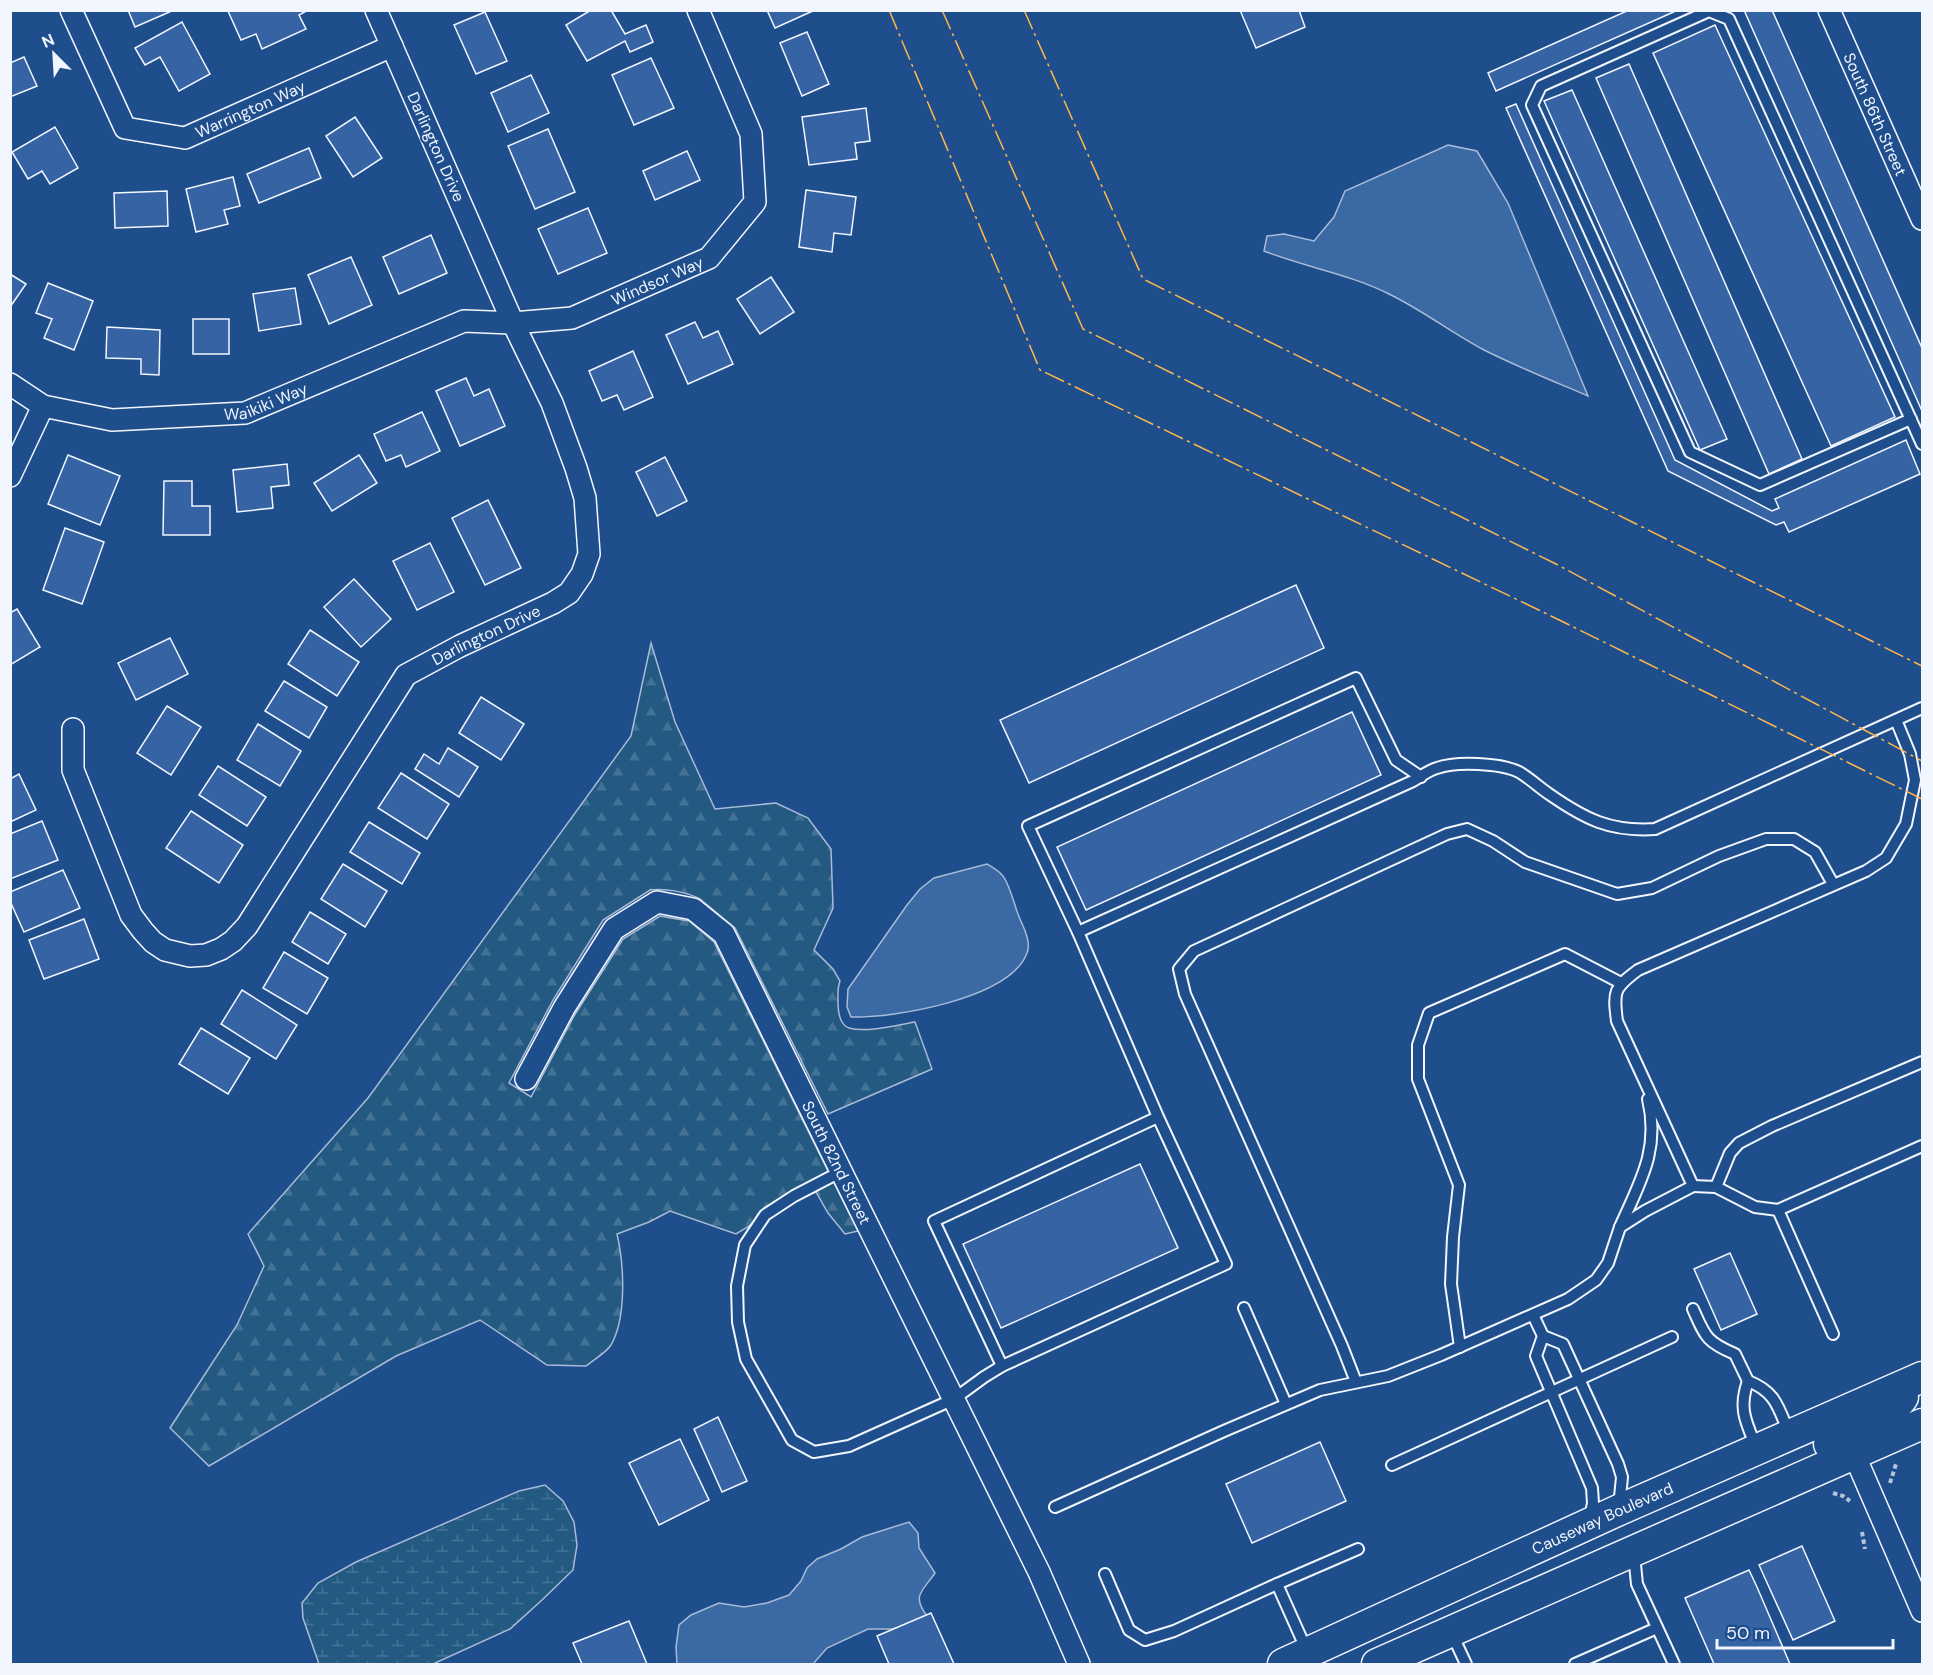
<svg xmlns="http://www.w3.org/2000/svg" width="1933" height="1675" font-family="'DM Sans',sans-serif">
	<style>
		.forest { fill: url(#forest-firs); stroke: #a8bbd7; stroke-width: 1.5 }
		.wetland { fill: url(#wetland-marsh); stroke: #a8bbd7; stroke-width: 1.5 }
		.water { fill: #3b69a3; stroke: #a8bbd7; stroke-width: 1.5 }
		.building { fill: #3563a3; stroke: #f2f6ff; stroke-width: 1.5 }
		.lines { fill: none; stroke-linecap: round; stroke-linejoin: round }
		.lane-casing { stroke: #f2f6ff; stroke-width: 14 }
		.street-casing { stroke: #f2f6ff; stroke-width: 24 }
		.secondary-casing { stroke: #f2f6ff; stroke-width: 33 }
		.path { stroke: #b3c4dc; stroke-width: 4; stroke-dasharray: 4.5 3; stroke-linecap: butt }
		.lane { stroke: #1f4e8c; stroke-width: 10 }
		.street { stroke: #1f4e8c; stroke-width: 21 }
		.secondary { stroke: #1f4e8c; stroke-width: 30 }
		.power { stroke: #ffb74d; stroke-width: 1.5; stroke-dasharray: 21 4.5 3 4.5; stroke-linecap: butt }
		.labels { text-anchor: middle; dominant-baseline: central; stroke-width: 4.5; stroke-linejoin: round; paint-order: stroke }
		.street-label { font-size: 16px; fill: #f2f6ff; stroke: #1f4e8c }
	</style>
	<defs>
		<pattern id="forest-firs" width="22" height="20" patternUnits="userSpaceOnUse" patternTransform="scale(1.5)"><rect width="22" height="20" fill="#245a82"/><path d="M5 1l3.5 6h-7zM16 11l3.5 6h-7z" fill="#447295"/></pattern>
		<pattern id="wetland-marsh" width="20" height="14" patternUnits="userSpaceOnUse" patternTransform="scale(1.5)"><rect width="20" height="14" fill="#245a82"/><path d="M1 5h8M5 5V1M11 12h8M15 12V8" fill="none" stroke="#447295"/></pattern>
	</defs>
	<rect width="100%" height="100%" fill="#1f4e8c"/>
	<path class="forest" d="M 651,643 L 675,722 L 715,809 L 776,803 L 808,818 L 831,849 L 833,908 L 814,950 L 833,969 L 840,981 C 837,989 838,996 838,1004 C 838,1012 840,1025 849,1028 C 866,1033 897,1025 915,1022 L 932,1069 L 828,1114 L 735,928 L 700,899 C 687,892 665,888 650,890 L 603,920 L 553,1000 L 509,1083 L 531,1097 L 574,1016 L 623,939 L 660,916 L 689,921 L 714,942 L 858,1231 L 845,1234 L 828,1213 L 816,1192 L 789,1202 L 736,1234 L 670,1211 L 649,1222 L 617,1234 C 624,1264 627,1317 611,1345 C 606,1353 593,1360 586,1366 L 547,1365 L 480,1320 L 396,1356 L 209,1466 L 170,1428 L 237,1325 L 264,1266 L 248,1234 L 368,1098 L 631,736 Z"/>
	<path class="wetland" d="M 545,1485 L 563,1501 L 574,1522 L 577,1545 L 573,1570 L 542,1600 L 510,1629 L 433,1664 L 319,1664 L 303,1618 L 302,1603 L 318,1583 L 356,1562 L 519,1491 Z"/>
	<g class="water">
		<path d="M 1448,145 L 1477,151 L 1508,203 L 1588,396 C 1553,381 1518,367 1484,350 C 1452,333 1422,310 1389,294 C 1349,274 1305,267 1264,251 L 1267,236 L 1284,234 L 1314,241 L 1334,217 L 1345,191 Z"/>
		<path d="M 987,864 C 992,867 999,871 1002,875 C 1009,882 1014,904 1018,914 C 1022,925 1032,941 1027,953 C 1010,999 894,1018 851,1017 L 847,1007 L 848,989 L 907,905 L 920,889 L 934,878 Z"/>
		<path d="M 909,1522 L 918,1533 L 919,1548 L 935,1573 C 923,1591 911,1595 927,1616 L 909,1625 L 892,1629 L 868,1629 L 827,1648 L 813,1664 L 677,1664 L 676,1647 L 679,1625 L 691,1615 L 719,1603 L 744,1607 L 767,1603 L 789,1595 L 801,1581 L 807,1568 L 817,1559 L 841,1549 L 862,1537 Z"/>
	</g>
	<g class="building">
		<path d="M 128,10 L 174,10 L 135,27 Z"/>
		<path d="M 308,10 L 299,15 L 306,29 L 262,49 L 256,34 L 241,40 L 228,11 Z"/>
		<path d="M 591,10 L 611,10 L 625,34 L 646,25 L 653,42 L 630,52 L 625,41 L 587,61 L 566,25 Z"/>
		<path d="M 767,10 L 815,10 L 775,28 Z"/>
		<path d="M 1240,10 L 1299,10 L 1305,27 L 1256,48 Z"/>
		<path d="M 1629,10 L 1678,10 L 1496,91 L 1488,73 Z"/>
		<path d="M 1744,10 L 1772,10 L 1922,348 L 1922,411 Z"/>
		<path d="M 485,12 L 507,61 L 476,74 L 454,25 Z"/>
		<path d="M 182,22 L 210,74 L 179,91 L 160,57 L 145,65 L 135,48 Z"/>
		<path d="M 1715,25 L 1895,417 L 1831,446 L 1653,53 Z"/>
		<path d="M 807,32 L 829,84 L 802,96 L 780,43 Z"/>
		<path d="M 24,57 L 37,86 L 10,97 L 10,63 Z"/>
		<path d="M 651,58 L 674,108 L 634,125 L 612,75 Z"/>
		<path d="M 1629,64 L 1802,459 L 1769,474 L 1596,78 Z"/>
		<path d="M 531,75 L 549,113 L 508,132 L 491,93 Z"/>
		<path d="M 1572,90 L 1727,439 L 1700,450 L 1544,101 Z"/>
		<path d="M 1516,104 L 1675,460 L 1772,511 L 1779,508 L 1775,499 L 1906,440 L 1920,474 L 1789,532 L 1784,522 L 1776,525 L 1668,471 L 1506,108 Z"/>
		<path d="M 866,108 L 870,141 L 855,143 L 857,159 L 809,165 L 802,117 Z"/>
		<path d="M 355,117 L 382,158 L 353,177 L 326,136 Z"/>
		<path d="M 55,127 L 78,168 L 50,184 L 42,171 L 28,179 L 12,152 Z"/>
		<path d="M 548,129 L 575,192 L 535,209 L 508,146 Z"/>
		<path d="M 309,148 L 321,178 L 259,203 L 247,174 Z"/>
		<path d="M 687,151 L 700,180 L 655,200 L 643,171 Z"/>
		<path d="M 233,177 L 240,206 L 224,210 L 228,224 L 196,232 L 186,189 Z"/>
		<path d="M 806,190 L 856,197 L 851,235 L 834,233 L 832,252 L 799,247 Z"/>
		<path d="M 167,191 L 168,226 L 115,228 L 114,193 Z"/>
		<path d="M 588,208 L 607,253 L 558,274 L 538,229 Z"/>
		<path d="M 431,235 L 447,273 L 399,294 L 383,257 Z"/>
		<path d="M 351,257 L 372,305 L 329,324 L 308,275 Z"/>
		<path d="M 10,274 L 26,284 L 10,307 Z"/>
		<path d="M 771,277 L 794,312 L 760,334 L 737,299 Z"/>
		<path d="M 48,283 L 93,301 L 74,350 L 44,338 L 52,319 L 36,313 Z"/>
		<path d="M 295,288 L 301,324 L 259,331 L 253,294 Z"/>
		<rect x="193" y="319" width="36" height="35"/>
		<path d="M 695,322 L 703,338 L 718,331 L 733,364 L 688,384 L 666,335 Z"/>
		<path d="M 107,327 L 160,330 L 159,375 L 141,374 L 141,359 L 106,358 Z"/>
		<path d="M 633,351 L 653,397 L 624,410 L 617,395 L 602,401 L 589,371 Z"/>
		<path d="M 466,378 L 474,396 L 489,389 L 505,426 L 460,446 L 436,391 Z"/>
		<path d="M 422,412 L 440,451 L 406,467 L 401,455 L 386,461 L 374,434 Z"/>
		<path d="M 68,455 L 120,476 L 100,525 L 48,504 Z"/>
		<path d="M 359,455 L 377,483 L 332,511 L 314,483 Z"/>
		<path d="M 665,457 L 687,501 L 657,516 L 636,472 Z"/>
		<path d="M 287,464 L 289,485 L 271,487 L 273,508 L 237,512 L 233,470 Z"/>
		<path d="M 164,481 L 192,481 L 192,506 L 210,506 L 210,535 L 163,535 Z"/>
		<path d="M 488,500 L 521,568 L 485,585 L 452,518 Z"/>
		<path d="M 65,528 L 104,542 L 82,604 L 43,590 Z"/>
		<path d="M 430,543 L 454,592 L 417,610 L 393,561 Z"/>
		<path d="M 354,579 L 391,619 L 361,647 L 324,607 Z"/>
		<path d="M 1296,585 L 1324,648 L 1029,783 L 1000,720 Z"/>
		<path d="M 17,609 L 40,647 L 10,665 L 10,613 Z"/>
		<path d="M 310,630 L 359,662 L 337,696 L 288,664 Z"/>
		<path d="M 170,638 L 188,674 L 136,700 L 118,663 Z"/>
		<path d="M 284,681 L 327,707 L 309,738 L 265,711 Z"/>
		<path d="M 481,697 L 524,724 L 501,760 L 459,733 Z"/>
		<path d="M 167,706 L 201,727 L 171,775 L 137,753 Z"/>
		<path d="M 1352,712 L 1381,775 L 1086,910 L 1057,847 Z"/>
		<path d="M 258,724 L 301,751 L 280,786 L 237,760 Z"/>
		<path d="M 448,748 L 478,767 L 459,797 L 415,769 L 424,754 L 439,764 Z"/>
		<path d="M 218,766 L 266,797 L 247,826 L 199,795 Z"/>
		<path d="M 401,773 L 449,804 L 427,839 L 378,808 Z"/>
		<path d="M 19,774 L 36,810 L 10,822 L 10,779 Z"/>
		<path d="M 191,811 L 243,845 L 219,883 L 166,848 Z"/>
		<path d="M 42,821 L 58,860 L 10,879 L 10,834 Z"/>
		<path d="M 369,822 L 420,853 L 402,884 L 350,852 Z"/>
		<path d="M 343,864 L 387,891 L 365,927 L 321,899 Z"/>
		<path d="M 63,870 L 80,908 L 24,932 L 10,901 L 10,892 Z"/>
		<path d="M 310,912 L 346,934 L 328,964 L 292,942 Z"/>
		<path d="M 84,919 L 99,959 L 44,979 L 29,940 Z"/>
		<path d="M 284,952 L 328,978 L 307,1014 L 263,988 Z"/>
		<path d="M 242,990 L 297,1025 L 276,1059 L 221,1024 Z"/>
		<path d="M 201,1028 L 250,1058 L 228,1094 L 179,1064 Z"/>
		<path d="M 1140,1164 L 1178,1248 L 1001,1328 L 963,1244 Z"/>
		<path d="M 1730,1253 L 1757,1314 L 1721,1330 L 1694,1269 Z"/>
		<path d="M 718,1417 L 747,1481 L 722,1492 L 694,1429 Z"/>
		<path d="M 680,1439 L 709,1500 L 659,1525 L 629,1463 Z"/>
		<path d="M 1320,1442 L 1346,1501 L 1252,1543 L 1226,1484 Z"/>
		<path d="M 1802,1546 L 1835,1621 L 1793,1640 L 1759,1565 Z"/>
		<path d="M 1749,1570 L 1757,1587 L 1790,1664 L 1714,1664 L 1685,1598 Z"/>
		<path d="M 931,1613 L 954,1664 L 889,1664 L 877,1636 Z"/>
		<path d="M 629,1621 L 647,1664 L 582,1664 L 573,1643 Z"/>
	</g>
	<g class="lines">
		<defs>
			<g id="lane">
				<path d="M 1911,419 L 1760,485 L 1690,452 L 1532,105 L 1541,86 L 1709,11 L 1729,19 L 1922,444"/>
				<path d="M 1421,777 L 1396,760 L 1356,678 L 1028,826 L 1078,932 L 1413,781 C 1420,777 1429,770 1437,768 C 1456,761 1501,763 1519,772 C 1529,778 1539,787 1549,794 C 1585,819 1610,832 1655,829 L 1922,708"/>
				<path d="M 1078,932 L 1158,1117 L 1226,1264 L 1002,1366 L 934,1221 L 1158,1117"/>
				<path d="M 842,1171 L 794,1196 L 765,1215 L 745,1245 L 737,1286 L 738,1322 L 746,1359 L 792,1440 L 814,1452 L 849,1446 L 954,1399 L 984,1377 L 1002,1366"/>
				<path d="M 1693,1186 L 1716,1187 L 1755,1207 L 1778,1210 L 1833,1334"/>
				<path d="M 1716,1187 L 1730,1153 L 1739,1143 L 1772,1126 L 1922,1062"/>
				<path d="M 1778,1210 L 1922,1146"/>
				<path d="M 1620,1227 C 1640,1182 1660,1150 1648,1099"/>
				<path d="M 1244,1308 L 1286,1404"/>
				<path d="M 1693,1309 C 1705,1336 1706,1342 1735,1354 L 1748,1381 C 1776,1392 1778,1407 1789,1433"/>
				<path d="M 1533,1315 L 1543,1336 L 1536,1356 L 1592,1488 L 1593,1503 L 1590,1518"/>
				<path d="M 1543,1336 L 1563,1344 L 1618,1464 L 1622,1477 L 1619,1507"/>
				<path d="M 1460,1347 L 1451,1284 L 1453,1237 L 1459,1185 L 1418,1079 L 1418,1045 L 1429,1013 L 1565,954 L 1621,983"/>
				<path d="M 1748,1381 C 1738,1409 1746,1422 1757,1449"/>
				<path d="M 1356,1382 L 1342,1346 L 1185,994 L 1179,969 L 1194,951 L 1447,834 L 1467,829 L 1493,841 L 1525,862 L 1617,894 L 1652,888 L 1719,856 L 1766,839 L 1794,839 L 1815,852 L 1833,884"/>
				<path d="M 1392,1465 L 1672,1337"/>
				<path d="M 1055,1507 L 1224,1431 L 1320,1390 L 1388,1376 L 1441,1355 L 1568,1299 L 1596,1280 L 1608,1263 L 1620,1227 L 1645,1211 L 1693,1186 L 1617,1021 C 1613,991 1614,988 1638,970 L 1866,871 L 1886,858 L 1906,824 L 1915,780 L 1910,754 L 1896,720"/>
				<path d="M 1634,1555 L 1637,1584 L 1674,1664"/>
				<path d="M 1105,1574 L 1129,1630 L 1145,1640 L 1174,1631 L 1277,1584"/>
				<path d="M 1451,1632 L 1466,1664"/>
				<path d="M 1307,1651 L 1277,1584 L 1358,1549"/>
				<path d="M 1575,1664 L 1657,1628"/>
			</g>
			<g id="street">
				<path id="s1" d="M 71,10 L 125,128 L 185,138 L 392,46"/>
				<path id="s2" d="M 1829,10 L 1922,219"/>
				<path id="s3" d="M 10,384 L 43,406 L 112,420 L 245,413 L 464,321 L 513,323 L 572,318 L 709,258 L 755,202 L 751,134 L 698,10"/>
				<path d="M 10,476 L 43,406"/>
				<path id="s4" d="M 73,729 L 73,770 L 131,915 L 143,931 L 153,942 L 165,950 L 190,956 L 206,955 L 221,949 L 233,941 L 247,926 L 406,675 L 460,646 L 553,603 L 569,593 L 582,574 L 589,554 L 585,498 L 576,468 L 552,403 L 513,323 L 376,10"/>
				<path id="s5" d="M 526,1079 L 564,1008 L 614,929 L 657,902 L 693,909 L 724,934 L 1039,1572 L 1079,1664"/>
				<path d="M 1854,1454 L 1922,1611"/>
			</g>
			<g id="secondary">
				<path d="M 1829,1444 C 1852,1434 1890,1418 1903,1397"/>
				<path id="s6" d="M 1283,1664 L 1619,1510 L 1922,1377"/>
				<path d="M 1377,1664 L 1922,1424"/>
			</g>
		</defs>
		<use href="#lane" class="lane-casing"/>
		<use href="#street" class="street-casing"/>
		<use href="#secondary" class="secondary-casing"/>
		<g class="path">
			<path d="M 1890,1483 L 1896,1464"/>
			<path d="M 1833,1493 L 1843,1496 L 1850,1501"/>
			<path d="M 1862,1532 L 1865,1549"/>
		</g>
		<use href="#lane" class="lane"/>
		<use href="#street" class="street"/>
		<use href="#secondary" class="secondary"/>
		<g class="power">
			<path d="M 889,10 L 1040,370 L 1545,613 L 1922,799"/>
			<path d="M 942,10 L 1083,329 L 1556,564 L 1922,761"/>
			<path d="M 1024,10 L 1143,279 L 1922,666"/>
		</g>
	</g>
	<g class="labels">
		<g class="street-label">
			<text stroke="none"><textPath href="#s1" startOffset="262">Warrington Way</textPath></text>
			<text stroke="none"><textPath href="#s2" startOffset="114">South 86th Street</textPath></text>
			<text transform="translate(436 147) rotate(66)">Darlington Drive</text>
			<text stroke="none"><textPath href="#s3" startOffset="682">Windsor Way</textPath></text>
			<text stroke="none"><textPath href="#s3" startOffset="266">Waikiki Way</textPath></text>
			<text stroke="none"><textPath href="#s4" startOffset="726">Darlington Drive</textPath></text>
			<text stroke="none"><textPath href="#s5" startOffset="556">South 82nd Street</textPath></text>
			<text stroke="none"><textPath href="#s6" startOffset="351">Causeway Boulevard</textPath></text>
		</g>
	</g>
	<rect width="1933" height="1675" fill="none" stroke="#f2f6ff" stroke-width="24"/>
	<g transform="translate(54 54) rotate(336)" stroke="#1f4e8c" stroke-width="4.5" paint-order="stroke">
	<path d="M0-4.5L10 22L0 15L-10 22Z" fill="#f2f6ff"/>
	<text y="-9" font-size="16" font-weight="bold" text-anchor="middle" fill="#f2f6ff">N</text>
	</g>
	<path d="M1717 1639v9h176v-9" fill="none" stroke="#f2f6ff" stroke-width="3"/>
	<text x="1726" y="1639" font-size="18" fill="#f2f6ff" stroke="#1f4e8c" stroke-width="4.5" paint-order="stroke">50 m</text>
</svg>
